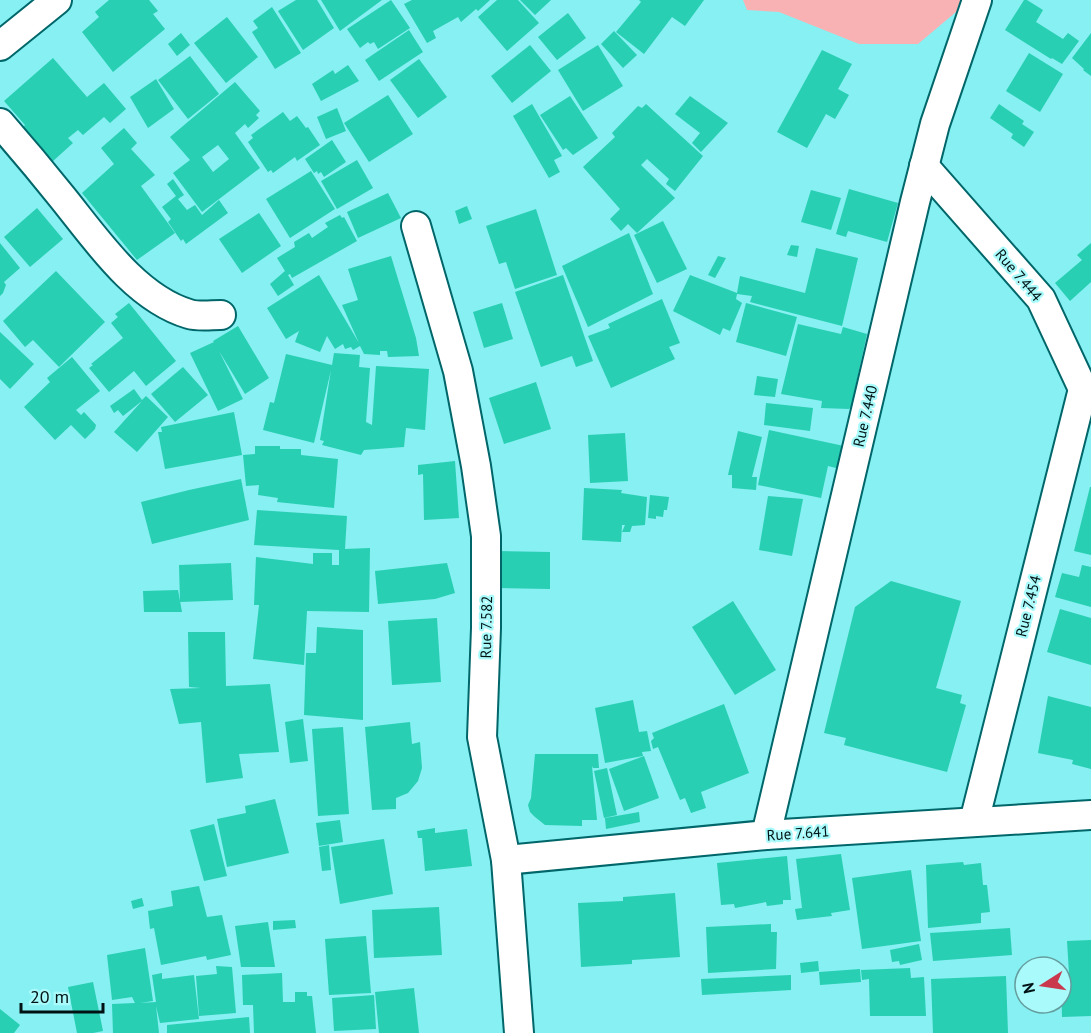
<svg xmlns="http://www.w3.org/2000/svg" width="1091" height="1033" font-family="'PT Sans',sans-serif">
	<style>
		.green { fill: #f9b2b4 }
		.building { fill: #28cfb2; fill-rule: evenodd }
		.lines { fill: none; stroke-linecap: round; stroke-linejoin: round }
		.minor-casing { stroke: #006669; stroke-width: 32 }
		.minor { stroke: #fff; stroke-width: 28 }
		.labels { text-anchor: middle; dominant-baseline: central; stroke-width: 4.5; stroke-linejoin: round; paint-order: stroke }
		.street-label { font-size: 15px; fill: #001213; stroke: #a9fafb }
	</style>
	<rect width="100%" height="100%" fill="#86f0f2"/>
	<path class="green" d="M 743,0 L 962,0 L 956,12 L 918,44 L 859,44 L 779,12 L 747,10 Z"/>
	<g class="building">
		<path d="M 109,0 L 149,0 L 158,11 L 153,14 L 165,29 L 113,72 L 82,32 L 99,17 L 95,12 Z"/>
		<path d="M 296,0 L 317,0 L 334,28 L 303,50 L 278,11 Z"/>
		<path d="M 321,0 L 382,0 L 340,31 Z"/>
		<path d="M 391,0 L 410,28 L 378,49 L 374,42 L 370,44 L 368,42 L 360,48 L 347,29 Z"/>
		<path d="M 412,0 L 490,0 L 478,11 L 476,9 L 461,22 L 458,17 L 433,31 L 436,38 L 427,43 L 404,4 Z"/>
		<path d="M 497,0 L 518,0 L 539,23 L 507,51 L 478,17 Z"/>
		<path d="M 520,0 L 551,0 L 535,15 Z"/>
		<path d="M 639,0 L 704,0 L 685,26 L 672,17 L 644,54 L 616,32 L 641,2 Z"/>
		<path d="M 1024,0 L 1027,0 L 1043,10 L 1036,22 L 1063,39 L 1068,33 L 1079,41 L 1062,64 L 1052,58 L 1051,59 L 1005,30 Z"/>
		<path d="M 272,7 L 301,53 L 275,69 L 252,32 L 258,28 L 253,21 Z"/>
		<path d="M 568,13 L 586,38 L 557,60 L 538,37 Z"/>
		<path d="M 227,17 L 258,57 L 226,83 L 194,43 Z"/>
		<path d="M 409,30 L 423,52 L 379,81 L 365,60 Z"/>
		<path d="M 614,31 L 637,55 L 623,68 L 601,44 Z"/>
		<path d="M 181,33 L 190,45 L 177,56 L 168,44 Z"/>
		<path d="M 1091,33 L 1091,76 L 1083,70 L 1084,69 L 1072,58 Z"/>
		<path d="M 530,45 L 551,71 L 512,103 L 491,76 Z"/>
		<path d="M 598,45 L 623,86 L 583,111 L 558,70 Z"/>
		<path d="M 822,50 L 852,64 L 838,89 L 849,95 L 835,119 L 826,114 L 807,148 L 777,132 Z"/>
		<path d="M 1029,53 L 1063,74 L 1040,112 L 1006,91 Z"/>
		<path d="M 190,56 L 219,94 L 188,119 L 158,80 Z"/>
		<path d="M 53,58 L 87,97 L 104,83 L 126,109 L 110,123 L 104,117 L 83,135 L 78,130 L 68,138 L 73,143 L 52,162 L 22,128 L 25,125 L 4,101 Z"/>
		<path d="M 419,59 L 447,97 L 418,118 L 390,80 Z"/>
		<path d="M 348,65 L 359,81 L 321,101 L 312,84 L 333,70 L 335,74 Z"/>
		<path d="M 156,79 L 174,109 L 148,128 L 130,97 Z"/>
		<path d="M 235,82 L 260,111 L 256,115 L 259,118 L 248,128 L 245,124 L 235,133 L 260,168 L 202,212 L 173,173 L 190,160 L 170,137 ZM 218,145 L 229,159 L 213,172 L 202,157 Z"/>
		<path d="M 388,95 L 413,134 L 369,162 L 344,123 Z"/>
		<path d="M 570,96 L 598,138 L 573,155 L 566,148 L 563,150 L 540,115 Z"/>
		<path d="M 690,96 L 728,123 L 701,152 L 692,143 L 700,133 L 675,114 Z"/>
		<path d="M 532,104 L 562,156 L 554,160 L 560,172 L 549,178 L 513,116 Z"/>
		<path d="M 646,104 L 703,156 L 675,191 L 666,184 L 669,179 L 647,159 L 641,165 L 675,198 L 637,233 L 628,224 L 621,231 L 610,219 L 620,209 L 583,167 L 615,137 L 612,133 L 638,106 L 642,108 Z"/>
		<path d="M 999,104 L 1024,121 L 1022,124 L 1034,132 L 1024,147 L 1011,138 L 1013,134 L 990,118 Z"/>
		<path d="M 337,108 L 346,131 L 326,139 L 317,117 Z"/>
		<path d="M 283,112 L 290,121 L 297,116 L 306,128 L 308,127 L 320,145 L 297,161 L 295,157 L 273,173 L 271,170 L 268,172 L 248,142 L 253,138 L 251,135 Z"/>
		<path d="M 124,128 L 137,143 L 131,149 L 155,175 L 141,186 L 175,233 L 137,260 L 82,193 L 114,164 L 101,148 Z"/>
		<path d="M 332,140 L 346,162 L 324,177 L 321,172 L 318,174 L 317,171 L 314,173 L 305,159 Z"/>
		<path d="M 357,160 L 373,188 L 337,209 L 321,181 Z"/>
		<path d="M 311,171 L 335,209 L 290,238 L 266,199 Z"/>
		<path d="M 173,179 L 184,195 L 178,199 L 187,210 L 195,205 L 202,215 L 219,200 L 228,213 L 186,244 L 183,239 L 181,241 L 168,222 L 171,219 L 162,207 L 176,196 L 167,184 Z"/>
		<path d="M 849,189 L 898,203 L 887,242 L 848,231 L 846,237 L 836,234 Z"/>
		<path d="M 811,190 L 841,198 L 831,230 L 801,222 Z"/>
		<path d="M 388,193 L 401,218 L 358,238 L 347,212 Z"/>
		<path d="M 467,206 L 472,219 L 459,224 L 455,211 Z"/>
		<path d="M 37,208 L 63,239 L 30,267 L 4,237 Z"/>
		<path d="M 536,209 L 557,275 L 515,289 L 506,262 L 499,264 L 486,226 Z"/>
		<path d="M 259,213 L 281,246 L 242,273 L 219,239 Z"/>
		<path d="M 340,215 L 342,218 L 344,217 L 357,241 L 292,278 L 290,274 L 288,275 L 294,285 L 278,296 L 270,284 L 285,271 L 277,258 L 295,247 L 294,242 L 309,233 L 312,238 L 328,227 L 325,223 Z"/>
		<path d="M 663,221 L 687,269 L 657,283 L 634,235 Z"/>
		<path d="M 629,233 L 653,294 L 588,327 L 562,266 Z"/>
		<path d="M 0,243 L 20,268 L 4,282 L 6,285 L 3,293 L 0,296 Z"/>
		<path d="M 1091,243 L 1091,282 L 1070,301 L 1055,283 L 1082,260 L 1077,255 Z"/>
		<path d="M 791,245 L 799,246 L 797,257 L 787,255 Z"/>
		<path d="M 816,248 L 858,258 L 842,326 L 750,302 L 752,296 L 737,294 L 736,299 L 742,303 L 730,331 L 723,328 L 720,335 L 673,311 L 690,275 L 737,293 L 740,276 L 805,293 Z"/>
		<path d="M 391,256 L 416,338 L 419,356 L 388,357 L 387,351 L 380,351 L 380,355 L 364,354 L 360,346 L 353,350 L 351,347 L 345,349 L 343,344 L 335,349 L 327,336 L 320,352 L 295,342 L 299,331 L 286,339 L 267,308 L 319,275 L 359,343 L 342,305 L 358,300 L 348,269 Z"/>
		<path d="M 718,256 L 726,258 L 715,278 L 708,275 Z"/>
		<path d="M 56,271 L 105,322 L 59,367 L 33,340 L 25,347 L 3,321 Z"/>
		<path d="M 563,275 L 593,361 L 576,367 L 572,356 L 541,367 L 515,292 Z"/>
		<path d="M 662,299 L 680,343 L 669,347 L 675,359 L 611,388 L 588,336 L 610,328 L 608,324 Z"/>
		<path d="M 129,303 L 176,361 L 146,386 L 134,371 L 109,392 L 89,368 L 93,365 L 91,364 L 123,338 L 111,323 L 118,317 L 115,314 Z"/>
		<path d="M 502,303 L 513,339 L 484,348 L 473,312 Z"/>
		<path d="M 746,303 L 797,317 L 786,356 L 736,342 Z"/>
		<path d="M 798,324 L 841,334 L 843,327 L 867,334 L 851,407 L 849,409 L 821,408 L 822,401 L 781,394 Z"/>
		<path d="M 238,326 L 269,378 L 245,394 L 219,351 L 243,399 L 218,411 L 190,353 L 214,342 L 213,341 Z"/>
		<path d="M 0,332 L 34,364 L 10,389 L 0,379 Z"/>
		<path d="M 334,353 L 360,355 L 359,367 L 370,368 L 366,422 L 372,425 L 376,366 L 429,369 L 425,430 L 406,428 L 404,447 L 364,450 L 361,455 L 322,445 L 324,441 L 320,440 L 331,370 L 314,443 L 263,430 L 270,402 L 274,403 L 286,354 L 332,365 Z"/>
		<path d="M 72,357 L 100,391 L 76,410 L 81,415 L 84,412 L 96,425 L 95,429 L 85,439 L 71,425 L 55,440 L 24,407 L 50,382 L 47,378 Z"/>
		<path d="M 183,367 L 208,395 L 175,422 L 151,394 Z"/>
		<path d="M 757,376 L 778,379 L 775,397 L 754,395 Z"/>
		<path d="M 536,382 L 551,429 L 504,444 L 489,398 Z"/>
		<path d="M 134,389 L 142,400 L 146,396 L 168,417 L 137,452 L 114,432 L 142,401 L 123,416 L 118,410 L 114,413 L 110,406 Z"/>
		<path d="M 766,403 L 813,408 L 810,431 L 764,425 Z"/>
		<path d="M 234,412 L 242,455 L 165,469 L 158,432 L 162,432 L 161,427 Z"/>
		<path d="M 769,430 L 844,446 L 840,469 L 828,466 L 821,498 L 758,485 Z"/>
		<path d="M 738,431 L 762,437 L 752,477 L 757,477 L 756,490 L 732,488 L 732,475 L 728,475 Z"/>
		<path d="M 625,433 L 628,481 L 590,483 L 588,435 Z"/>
		<path d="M 255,446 L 280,446 L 280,449 L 301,449 L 301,455 L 338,459 L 334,508 L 277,502 L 278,498 L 258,495 L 259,485 L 246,486 L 243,455 L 255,454 Z"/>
		<path d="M 455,461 L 459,518 L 424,520 L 423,474 L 418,475 L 418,465 Z"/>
		<path d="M 241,479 L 249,520 L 152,544 L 141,502 L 189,490 Z"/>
		<path d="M 1090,487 L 1091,487 L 1091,555 L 1074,551 Z"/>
		<path d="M 584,488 L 622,490 L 621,493 L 647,497 L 645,525 L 632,526 L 630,532 L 622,532 L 625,525 L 622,525 L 621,542 L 582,540 Z"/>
		<path d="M 650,495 L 669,497 L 667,510 L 664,510 L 663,517 L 656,516 L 656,519 L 648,518 Z"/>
		<path d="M 768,496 L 803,499 L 792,556 L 759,550 Z"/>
		<path d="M 257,510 L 347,516 L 345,549 L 370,548 L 369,612 L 307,611 L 304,665 L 253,659 L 259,605 L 254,605 L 256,557 L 313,564 L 313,553 L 332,553 L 332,565 L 339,565 L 339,550 L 254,545 Z"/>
		<path d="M 499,551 L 550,552 L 550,589 L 498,588 Z"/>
		<path d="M 231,563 L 233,600 L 180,602 L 179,565 Z"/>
		<path d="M 447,563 L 455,593 L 435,599 L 378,604 L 375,571 Z"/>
		<path d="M 1082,565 L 1091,567 L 1091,607 L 1055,597 L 1062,573 L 1079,577 Z"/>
		<path d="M 891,581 L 961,601 L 936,688 L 962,695 L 960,703 L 966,705 L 947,772 L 844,745 L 846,738 L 824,733 L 855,607 Z"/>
		<path d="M 178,590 L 182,612 L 144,612 L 143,591 Z"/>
		<path d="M 733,601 L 776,670 L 735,695 L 692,627 Z"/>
		<path d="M 1060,609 L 1091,618 L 1091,665 L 1047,652 Z"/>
		<path d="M 437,618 L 441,682 L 392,685 L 388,621 Z"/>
		<path d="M 317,627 L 363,630 L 363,720 L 304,715 L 306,653 L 316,653 Z"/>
		<path d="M 188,632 L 225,632 L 226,686 L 270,684 L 279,752 L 239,754 L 243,778 L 206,783 L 201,722 L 179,724 L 170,689 L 201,688 L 189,687 Z"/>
		<path d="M 1048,696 L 1091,707 L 1091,769 L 1072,764 L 1073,760 L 1038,753 Z"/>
		<path d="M 633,700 L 639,732 L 647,731 L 651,751 L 642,752 L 643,756 L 605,763 L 595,708 Z"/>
		<path d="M 724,704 L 749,773 L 701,792 L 706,808 L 691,813 L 685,798 L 680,800 L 658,747 L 653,749 L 651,741 L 654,738 L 652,733 Z"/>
		<path d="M 303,719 L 308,761 L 290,763 L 285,722 Z"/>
		<path d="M 410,722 L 412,744 L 420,742 L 422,768 L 418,781 L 408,793 L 396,798 L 396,809 L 372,810 L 365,727 Z"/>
		<path d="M 343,727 L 349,814 L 318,816 L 312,729 Z"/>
		<path d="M 535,754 L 598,754 L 599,768 L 593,768 L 592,766 L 597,820 L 582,820 L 582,826 L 545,825 L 535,817 L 530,812 L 528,805 L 531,798 Z"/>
		<path d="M 644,756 L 659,798 L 624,811 L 609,769 Z"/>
		<path d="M 607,768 L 617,815 L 604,818 L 594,771 Z"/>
		<path d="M 275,799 L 289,853 L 227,867 L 217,819 L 246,813 L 245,806 Z"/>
		<path d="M 639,812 L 640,822 L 606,829 L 605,818 Z"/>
		<path d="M 340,820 L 343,842 L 319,846 L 316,823 Z"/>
		<path d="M 214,824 L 227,876 L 204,881 L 190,830 Z"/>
		<path d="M 435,828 L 435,833 L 467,829 L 472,866 L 425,871 L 422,838 L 418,838 L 417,831 Z"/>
		<path d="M 384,839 L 393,894 L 340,904 L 331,847 Z"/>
		<path d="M 329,845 L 331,870 L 322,871 L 319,847 Z"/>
		<path d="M 841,854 L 850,910 L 831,913 L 832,916 L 797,920 L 795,909 L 802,908 L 796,859 Z"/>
		<path d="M 787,856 L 791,900 L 783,900 L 783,904 L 767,906 L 766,902 L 735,908 L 734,904 L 721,905 L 717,863 Z"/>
		<path d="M 963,862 L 964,865 L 981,863 L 983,885 L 987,885 L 990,912 L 981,913 L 981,923 L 928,928 L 926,865 Z"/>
		<path d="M 911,870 L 921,941 L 862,949 L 852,878 Z"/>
		<path d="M 199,886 L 207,917 L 222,915 L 231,955 L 207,960 L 206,956 L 161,965 L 154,928 L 150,929 L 148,911 L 173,906 L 171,891 Z"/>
		<path d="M 675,893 L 680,957 L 632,960 L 632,964 L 581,967 L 578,903 L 623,901 L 623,897 Z"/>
		<path d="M 142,898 L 144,906 L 133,909 L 131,901 Z"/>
		<path d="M 439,907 L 442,955 L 374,958 L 372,910 Z"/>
		<path d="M 295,920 L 296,928 L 273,930 L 273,921 Z"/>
		<path d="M 268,922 L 275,967 L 241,967 L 235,926 Z"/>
		<path d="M 771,924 L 771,932 L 777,932 L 776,969 L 708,973 L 706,927 Z"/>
		<path d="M 1010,928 L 1012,955 L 933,961 L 930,933 Z"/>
		<path d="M 366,936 L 371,993 L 329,995 L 325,939 Z"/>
		<path d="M 1091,940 L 1091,1016 L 1062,1017 L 1061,973 L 1069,973 L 1067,941 Z"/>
		<path d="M 919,944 L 922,960 L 900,965 L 899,961 L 892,962 L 890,950 Z"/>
		<path d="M 145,948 L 153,1001 L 140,1003 L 156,1002 L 152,975 L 162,973 L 162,979 L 194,975 L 199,1019 L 160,1023 L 156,1006 L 159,1033 L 113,1033 L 112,1004 L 135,1003 L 132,997 L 112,1000 L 107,955 Z"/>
		<path d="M 818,961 L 819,971 L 801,973 L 800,963 Z"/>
		<path d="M 216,966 L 232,967 L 236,1013 L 199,1016 L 196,976 L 217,974 Z"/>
		<path d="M 910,968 L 911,978 L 924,977 L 926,1016 L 870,1016 L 869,979 L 862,980 L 861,970 Z"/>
		<path d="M 860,969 L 861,982 L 820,985 L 819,972 Z"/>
		<path d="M 282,973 L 283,1002 L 295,1002 L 295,992 L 307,992 L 307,996 L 312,996 L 316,1033 L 254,1033 L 253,1005 L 243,1005 L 242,975 Z"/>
		<path d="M 791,975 L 791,990 L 702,995 L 701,979 Z"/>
		<path d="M 1006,976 L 1008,1033 L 933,1033 L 931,979 Z"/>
		<path d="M 93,982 L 103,1031 L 93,1033 L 77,1033 L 68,987 Z"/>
		<path d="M 414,988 L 419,1033 L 379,1033 L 375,992 Z"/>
		<path d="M 374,995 L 376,1029 L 334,1031 L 332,998 Z"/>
		<path d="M 0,1009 L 20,1025 L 14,1033 L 0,1033 Z"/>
		<path d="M 249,1017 L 250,1033 L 167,1033 L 167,1025 Z"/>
	</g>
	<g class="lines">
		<defs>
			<g id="minor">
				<path d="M 0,46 L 57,0"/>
				<path d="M 0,123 C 21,147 42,172 62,197 C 96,239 135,298 189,314 C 199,317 211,315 221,315"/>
				<path d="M 924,166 L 1041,299 L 1083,389 L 1091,398"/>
				<path d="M 416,226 L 458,371 L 476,466 L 486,536 L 486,628 L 482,737 L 506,860 L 519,1033"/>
				<path d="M 974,822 L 1083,389"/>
				<path d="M 766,835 L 915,202 L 935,124 L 977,0"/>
				<path d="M 506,860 L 766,835 L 1091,815"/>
			</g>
		</defs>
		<use href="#minor" class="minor-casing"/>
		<use href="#minor" class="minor"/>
	</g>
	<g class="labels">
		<g class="street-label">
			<text transform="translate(1019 275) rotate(50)">Rue 7.444</text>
			<text transform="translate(865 416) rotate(-77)">Rue 7.440</text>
			<text transform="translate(1028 606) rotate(-76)">Rue 7.454</text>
			<text transform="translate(486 627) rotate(-89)">Rue 7.582</text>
			<text transform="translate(798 833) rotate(-4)">Rue 7.641</text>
		</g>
	</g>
	<g transform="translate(1043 985) rotate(258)"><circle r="28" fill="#a9fafb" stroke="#659d9e" stroke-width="1.5"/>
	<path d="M0-4.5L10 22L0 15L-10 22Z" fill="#c9384c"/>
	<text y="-9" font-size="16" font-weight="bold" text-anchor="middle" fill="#001213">N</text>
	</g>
	<path d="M21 1003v9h82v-9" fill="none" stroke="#001213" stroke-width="3"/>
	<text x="30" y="1003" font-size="18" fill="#001213" stroke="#a9fafb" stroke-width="4.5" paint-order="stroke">20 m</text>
</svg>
